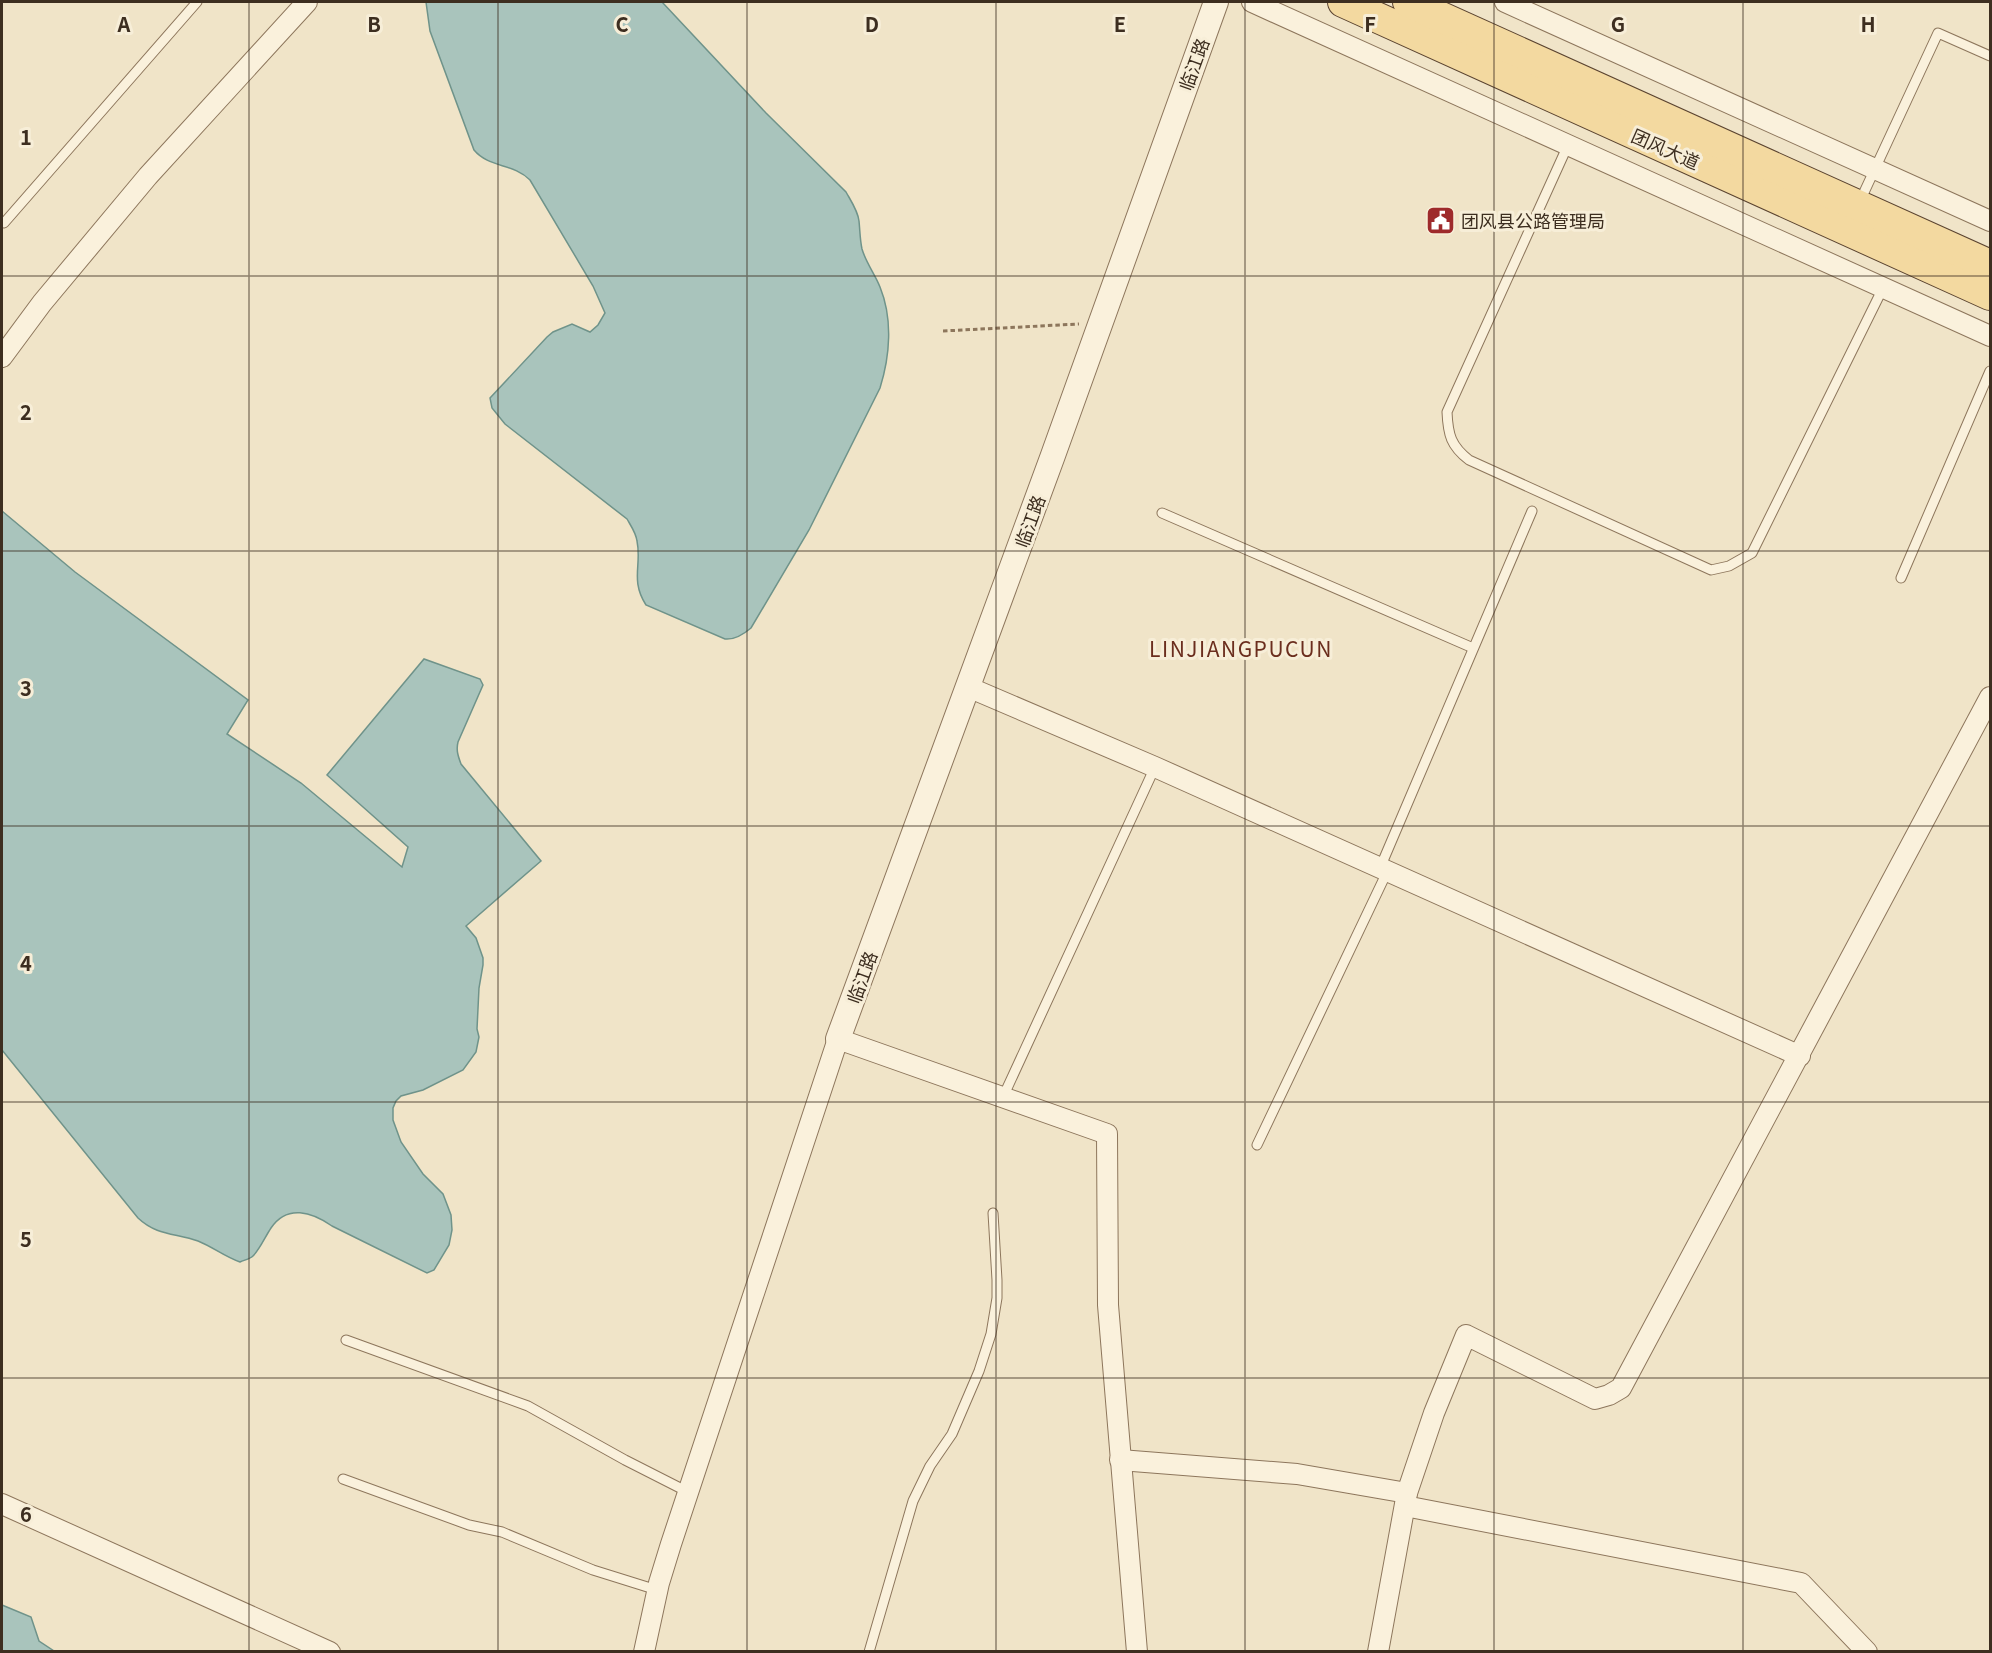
<svg xmlns="http://www.w3.org/2000/svg" width="1992" height="1653" font-family="Georgia,'Noto Sans SC',serif">
	<style>
		.water { fill: #a9c4bc; stroke: #6f938a; stroke-width: 1.5 }
		.lines { fill: none; stroke-linecap: round; stroke-linejoin: round }
		.service-casing { stroke: #8d765c; stroke-width: 11 }
		.minor-casing { stroke: #8d765c; stroke-width: 22 }
		.tertiary-casing { stroke: #8d765c; stroke-width: 26 }
		.primary-casing { stroke: #5b4430; stroke-width: 32 }
		.path { stroke: #8d765c; stroke-width: 3; stroke-dasharray: 4.5 3; stroke-linecap: butt }
		.service { stroke: #faf1dc; stroke-width: 9 }
		.minor { stroke: #faf1dc; stroke-width: 20 }
		.tertiary { stroke: #faf1dc; stroke-width: 24 }
		.primary { stroke: #f3d9a0; stroke-width: 30 }
		.grid { fill: none; stroke: #3d2e20; stroke-width: 1.5; stroke-opacity: 0.55 }
		.labels { text-anchor: middle; dominant-baseline: central; stroke-width: 6; stroke-linejoin: round; paint-order: stroke }
		.street-label { font-size: 18px; fill: #3d2e20; stroke: #f7eed8 }
		.poi-label { font-size: 18px; fill: #3d2e20; stroke: #f7eed8; text-anchor: start }
		.quarter-label { font-size: 21px; letter-spacing: 1.5px; fill: #6b2e1e; stroke: #f7eed8 }
		.grid-label { font-size: 20px; text-anchor: middle; font-weight: bold; fill: #3d2e20; stroke: #f7eed8; stroke-width: 6; stroke-linejoin: round; paint-order: stroke }
	</style>
	<rect width="100%" height="100%" fill="#f0e4c8"/>
	<g class="water">
		<path d="M 426,2 L 662,2 L 766,113 L 846,192 C 851,201 858,211 859,221 C 860,231 860,240 862,249 C 866,263 875,274 880,287 C 893,319 890,356 880,388 L 809,530 L 751,628 C 744,634 735,640 725,639 L 646,605 C 630,580 642,565 637,541 C 636,533 631,526 627,519 L 505,424 L 492,408 L 490,398 L 547,337 L 553,332 L 572,324 L 590,332 L 598,325 L 605,313 L 593,286 L 530,180 C 513,163 489,168 474,150 L 430,31 Z"/>
		<path d="M 2,511 L 75,572 L 248,700 L 227,734 L 301,783 L 402,867 L 408,847 L 327,775 L 424,659 L 480,679 L 483,685 L 458,742 C 456,750 458,756 461,764 L 541,861 L 466,926 L 476,938 L 483,958 L 483,965 L 479,988 L 477,1029 L 479,1037 L 476,1052 L 463,1070 L 423,1090 L 401,1096 L 396,1101 L 393,1108 L 393,1120 L 401,1142 L 423,1174 L 443,1194 L 451,1215 L 452,1230 L 449,1245 L 434,1270 L 427,1273 L 332,1226 C 312,1212 287,1204 271,1228 C 265,1237 260,1249 253,1256 C 250,1259 244,1260 240,1262 C 225,1257 213,1247 198,1241 C 176,1233 157,1236 138,1218 L 2,1050 Z"/>
		<path d="M 2,1605 L 31,1617 L 39,1641 L 54,1651 L 2,1651 Z"/>
	</g>
	<g class="lines">
		<defs>
			<g id="service">
				<path d="M 1568,145 L 1447,412 C 1448,435 1451,446 1469,460 L 1711,570 L 1729,566 L 1752,553 L 1883,288"/>
				<path d="M 1860,201 L 1938,33 L 1990,56"/>
				<path d="M 4,223 L 197,2"/>
				<path d="M 1162,513 L 1473,648"/>
				<path d="M 1901,578 L 1990,371"/>
				<path d="M 1380,868 L 1532,511"/>
				<path d="M 1003,1097 L 1155,767"/>
				<path d="M 1257,1145 L 1387,872"/>
				<path d="M 346,1340 L 528,1406 L 625,1460 L 688,1492"/>
				<path d="M 343,1479 L 469,1525 L 502,1532 L 593,1570 L 657,1590"/>
				<path d="M 869,1652 L 913,1501 L 930,1466 L 952,1434 L 979,1371 L 991,1334 L 997,1298 L 997,1280 L 993,1213"/>
			</g>
			<g id="minor">
				<path d="M 1252,2 L 1990,336"/>
				<path d="M 1505,2 L 1990,221"/>
				<path d="M 2,357 L 42,303 L 148,176 L 307,2"/>
				<path d="M 968,687 L 1155,767 L 1800,1056"/>
				<path d="M 1120,1460 L 1297,1474 L 1407,1493"/>
				<path d="M 2,1504 L 330,1652"/>
				<path d="M 1405,1506 L 1801,1583 L 1867,1652"/>
				<path d="M 644,1652 L 659,1583 L 671,1544 L 838,1039 L 1107,1134 L 1108,1305 L 1137,1652"/>
				<path d="M 1378,1652 L 1407,1493 L 1434,1413 L 1466,1335 L 1595,1399 L 1609,1395 L 1621,1388 L 1990,697"/>
			</g>
			<path id="tertiary" d="M 838,1039 L 1052,458 L 1216,2"/>
			<g id="primary">
				<path d="M 1343,2 L 1990,295"/>
				<path d="M 1408,2 L 1990,265"/>
			</g>
		</defs>
		<use href="#service" class="service-casing"/>
		<use href="#minor" class="minor-casing"/>
		<use href="#tertiary" class="tertiary-casing"/>
		<use href="#primary" class="primary-casing"/>
		<path class="path" d="M 943,331 L 1079,324"/>
		<use href="#service" class="service"/>
		<use href="#minor" class="minor"/>
		<use href="#tertiary" class="tertiary"/>
		<use href="#primary" class="primary"/>
	</g>
	<path class="grid" d="M 249,2 L 249,1652M 498,2 L 498,1652M 747,2 L 747,1652M 996,2 L 996,1652M 1245,2 L 1245,1652M 1494,2 L 1494,1652M 1743,2 L 1743,1652M 2,276 L 1990,276M 2,551 L 1990,551M 2,826 L 1990,826M 2,1102 L 1990,1102M 2,1378 L 1990,1378"/>
	<defs>
		<symbol id="civic-square" viewBox="-11 -11 22 22"><rect x="-9" y="-9" width="18" height="18" rx="4" fill="#9e2a2b" stroke="#f7eed8"/><path d="M-.6-6.5H3V-4.5H.6V-3L4-1V1h2V6H-6V1h2V-1L-.6-3ZM-1.2 2.5V6h2.4V2.5Z" fill="#fff"/></symbol>
	</defs>
	<g fill-rule="evenodd">
		<use href="#civic-square" x="1424" y="204" width="33" height="33"/>
	</g>
	<g class="labels">
		<g class="street-label">
			<text transform="translate(1193 64) rotate(-70)">临江路</text>
			<text transform="translate(1666 148) rotate(24)">团风大道</text>
			<text transform="translate(1029 521) rotate(-70)">临江路</text>
			<text transform="translate(861 977) rotate(-70)">临江路</text>
		</g>
		<g class="poi-label">
			<text x="1461" y="220">团风县公路管理局</text>
		</g>
		<g class="quarter-label">
			<text x="1241" y="648">LINJIANGPUCUN</text>
		</g>
	</g>
	<g class="grid-label">
		<text x="124" y="32">A</text>
		<text x="374" y="32">B</text>
		<text x="622" y="32">C</text>
		<text x="872" y="32">D</text>
		<text x="1120" y="32">E</text>
		<text x="1370" y="32">F</text>
		<text x="1618" y="32">G</text>
		<text x="1868" y="32">H</text>
		<text x="26" y="145">1</text>
		<text x="26" y="420">2</text>
		<text x="26" y="696">3</text>
		<text x="26" y="971">4</text>
		<text x="26" y="1247">5</text>
		<text x="26" y="1522">6</text>
	</g>
	<rect width="1992" height="1653" fill="none" stroke="#3d2e20" stroke-width="6"/>
</svg>
